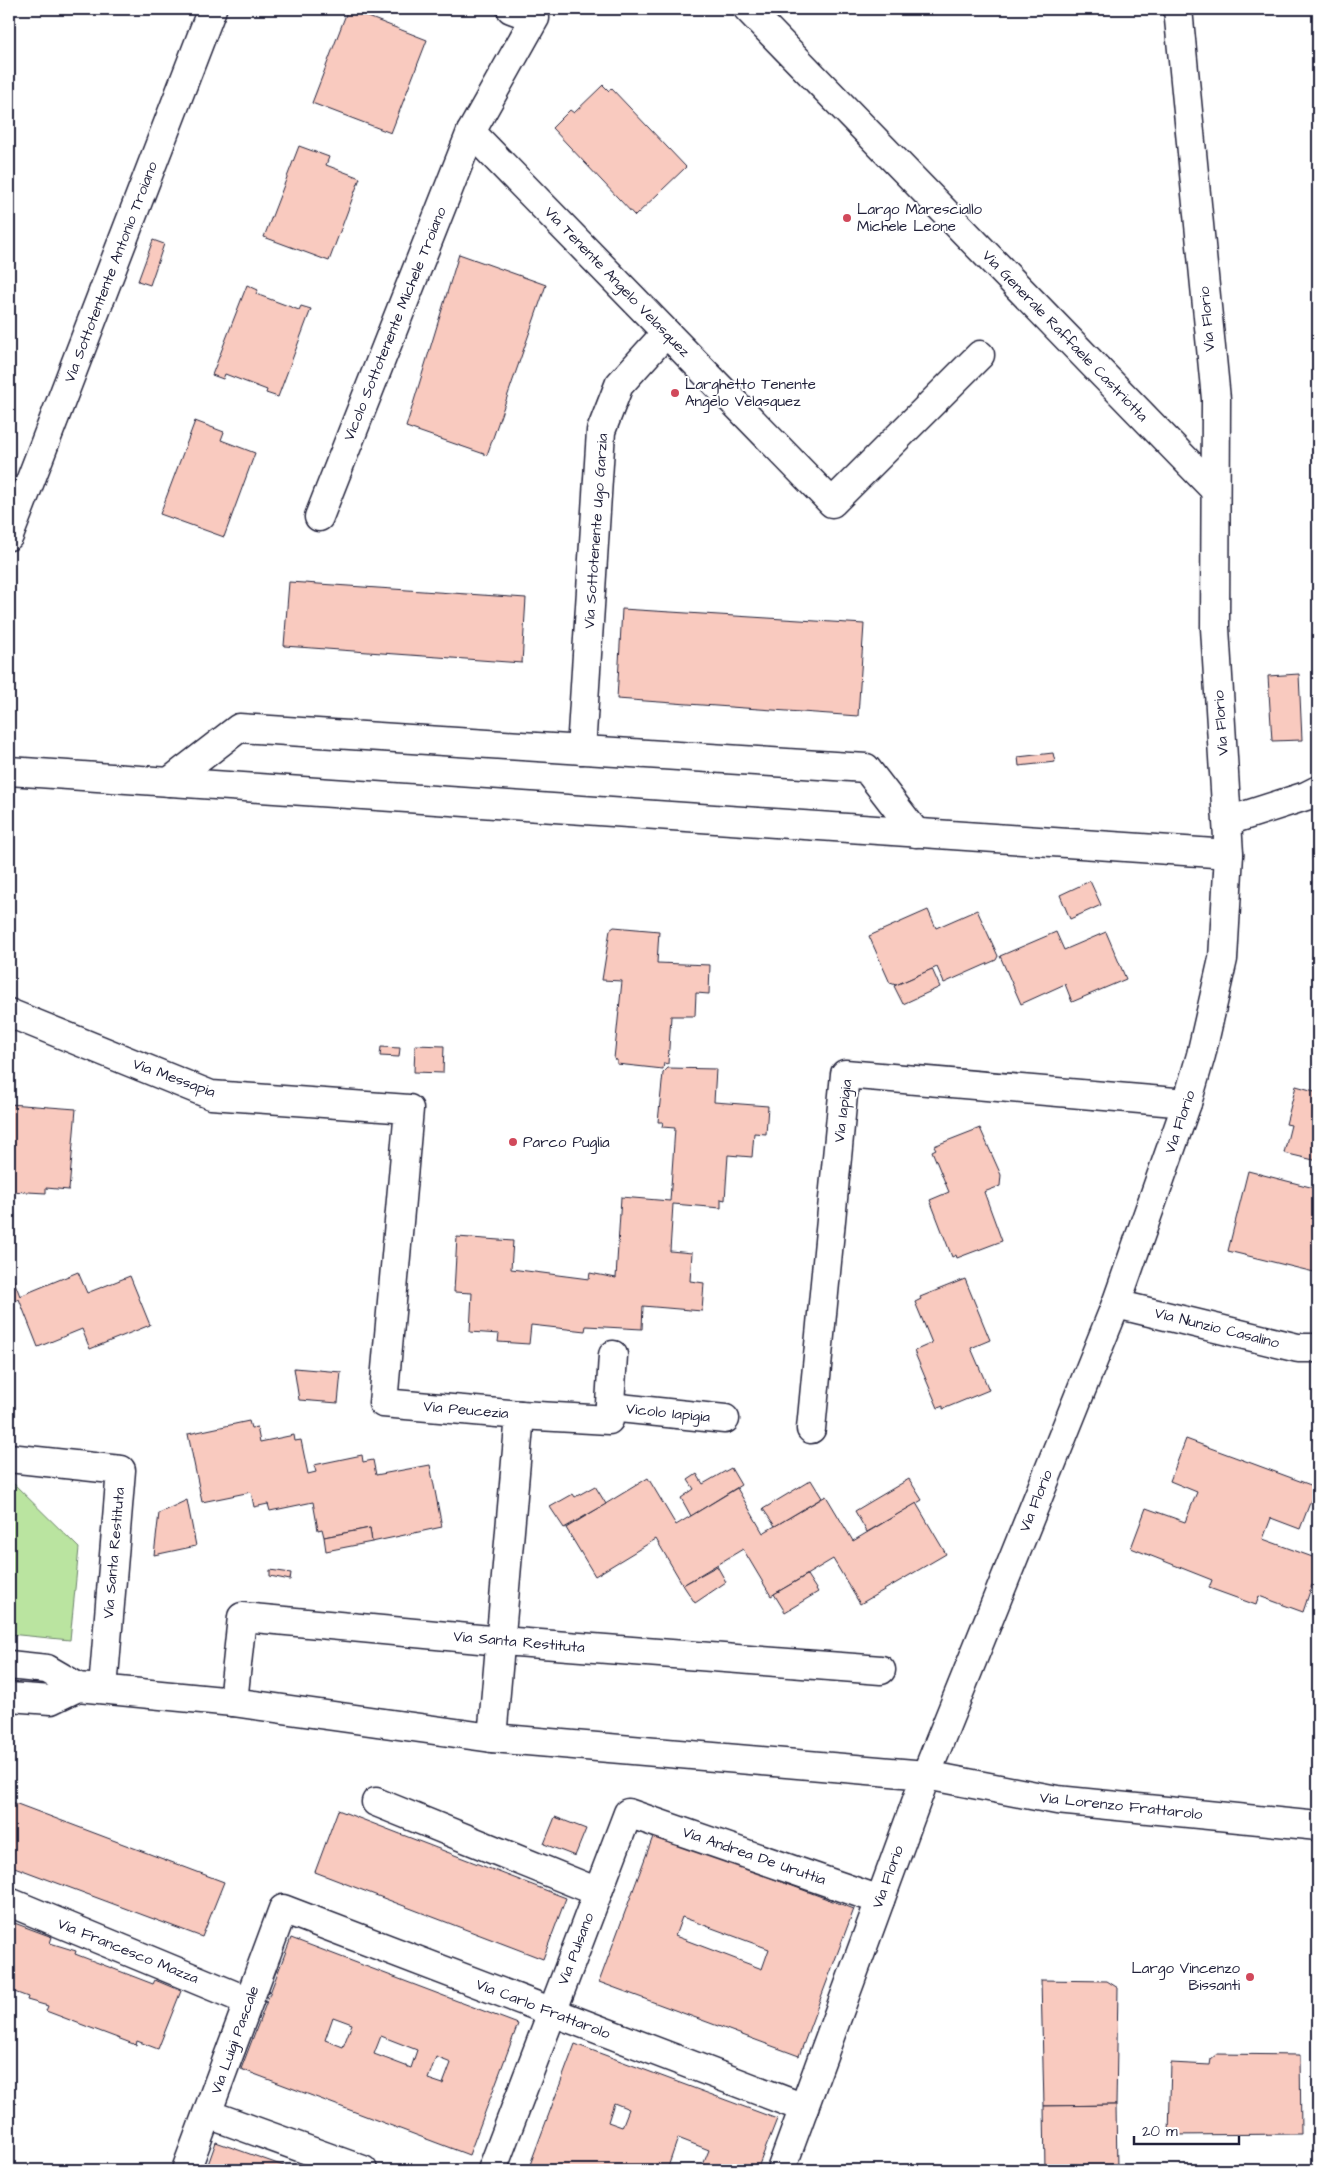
<svg xmlns="http://www.w3.org/2000/svg" width="1327" height="2179" font-family="'Architects Daughter',sans-serif">
	<style>
		.green { fill: #bae4a0; stroke: #6e836e }
		.building { fill: #f9cabf; stroke: #22223b; fill-rule: evenodd }
		.lines { fill: none; stroke-linecap: round; stroke-linejoin: round }
		.minor-casing { stroke: #22223b; stroke-width: 31 }
		.tertiary-casing { stroke: #22223b; stroke-width: 31 }
		.minor { stroke: #fff; stroke-width: 28 }
		.tertiary { stroke: #fff; stroke-width: 28 }
		.poi-dot { fill: #d1495b; stroke: #fff; stroke-width: 2 }
		.labels { text-anchor: middle; dominant-baseline: central; stroke-width: 4; stroke-linejoin: round; paint-order: stroke }
		.poi-label { font-size: 15px; fill: #22223b; stroke: #fff; text-anchor: start }
		.street-label { font-size: 15px; fill: #22223b; stroke: #fff }
	</style>
	<rect width="100%" height="100%" fill="#fff"/>
	<filter id="ink" filterUnits="userSpaceOnUse"><feTurbulence type="fractalNoise" baseFrequency=".02" numOctaves="2"/><feDisplacementMap in="SourceGraphic" scale="10" xChannelSelector="R" yChannelSelector="G"/><feConvolveMatrix kernelMatrix="1 2 1 2 8 2 1 2 1" color-interpolation-filters="sRGB"/></filter>
	<g filter="url(#ink)">
		<path class="green" d="M 9,1479 L 79,1548 L 70,1640 L 9,1634 Z"/>
		<g class="building">
			<path d="M 348,9 L 427,40 L 391,133 L 312,103 Z"/>
			<path d="M 603,85 L 609,91 L 611,88 L 686,167 L 635,216 L 552,128 L 570,110 L 574,113 Z"/>
			<path d="M 299,146 L 329,157 L 326,165 L 360,178 L 329,261 L 264,237 Z"/>
			<path d="M 153,240 L 164,244 L 150,285 L 138,281 Z"/>
			<path d="M 459,254 L 546,285 L 487,455 L 406,427 Z"/>
			<path d="M 247,285 L 258,290 L 256,294 L 299,310 L 301,306 L 311,309 L 278,397 L 266,393 L 267,390 L 225,374 L 223,379 L 212,375 Z"/>
			<path d="M 195,421 L 224,432 L 221,440 L 255,453 L 224,537 L 160,514 Z"/>
			<path d="M 289,582 L 526,598 L 522,663 L 284,646 Z"/>
			<path d="M 622,609 L 864,624 L 858,716 L 617,699 Z"/>
			<path d="M 1299,674 L 1302,740 L 1272,741 L 1268,676 Z"/>
			<path d="M 1053,753 L 1055,762 L 1019,766 L 1018,757 Z"/>
			<path d="M 1090,881 L 1101,905 L 1070,919 L 1060,895 Z"/>
			<path d="M 928,910 L 936,928 L 977,910 L 998,956 L 996,960 L 944,983 L 937,967 L 896,985 L 890,983 L 869,936 Z"/>
			<path d="M 614,927 L 659,931 L 657,963 L 710,965 L 709,994 L 696,993 L 695,1016 L 671,1016 L 668,1064 L 664,1063 L 663,1069 L 617,1064 L 617,1060 L 614,1059 L 622,981 L 602,980 L 610,930 Z"/>
			<path d="M 1056,932 L 1064,950 L 1106,932 L 1126,979 L 1072,1002 L 1065,984 L 1021,1004 L 1000,956 Z"/>
			<path d="M 932,969 L 940,987 L 903,1004 L 894,986 Z"/>
			<path d="M 415,1045 L 444,1046 L 443,1073 L 414,1072 Z"/>
			<path d="M 381,1047 L 400,1048 L 399,1057 L 380,1056 Z"/>
			<path d="M 668,1068 L 716,1069 L 714,1102 L 768,1106 L 766,1134 L 754,1133 L 752,1157 L 728,1155 L 725,1200 L 721,1199 L 721,1208 L 673,1204 L 670,1251 L 692,1253 L 690,1281 L 704,1283 L 702,1311 L 643,1306 L 642,1329 L 586,1326 L 585,1331 L 531,1325 L 529,1344 L 498,1342 L 499,1334 L 470,1332 L 472,1293 L 454,1292 L 457,1237 L 513,1241 L 511,1269 L 589,1279 L 590,1273 L 616,1278 L 621,1197 L 670,1201 L 675,1128 L 662,1127 L 663,1122 L 658,1122 L 663,1073 Z"/>
			<path d="M 1296,1086 L 1318,1092 L 1318,1161 L 1284,1153 L 1291,1125 L 1286,1124 Z"/>
			<path d="M 9,1104 L 76,1109 L 69,1190 L 46,1188 L 46,1193 L 9,1191 Z"/>
			<path d="M 980,1128 L 1001,1175 L 1000,1186 L 984,1192 L 1002,1241 L 957,1258 L 956,1255 L 952,1257 L 930,1200 L 949,1192 L 932,1151 L 936,1149 L 934,1146 Z"/>
			<path d="M 1248,1171 L 1318,1189 L 1318,1273 L 1228,1251 Z"/>
			<path d="M 9,1268 L 20,1296 L 78,1272 L 87,1293 L 130,1276 L 150,1325 L 90,1349 L 82,1329 L 38,1347 L 19,1299 L 9,1304 Z"/>
			<path d="M 965,1279 L 990,1340 L 971,1348 L 989,1390 L 943,1409 L 943,1406 L 938,1408 L 914,1351 L 932,1343 L 915,1302 L 921,1299 L 920,1297 Z"/>
			<path d="M 294,1368 L 341,1372 L 338,1403 L 299,1400 Z"/>
			<path d="M 249,1421 L 251,1428 L 257,1427 L 260,1442 L 294,1435 L 295,1441 L 301,1440 L 308,1474 L 316,1472 L 314,1465 L 362,1455 L 363,1462 L 373,1460 L 376,1475 L 430,1465 L 442,1527 L 372,1542 L 370,1528 L 324,1537 L 322,1529 L 318,1530 L 313,1502 L 270,1511 L 268,1504 L 254,1507 L 251,1492 L 202,1502 L 188,1434 Z"/>
			<path d="M 1186,1439 L 1316,1487 L 1300,1529 L 1271,1518 L 1263,1539 L 1318,1559 L 1318,1587 L 1312,1585 L 1303,1612 L 1259,1596 L 1256,1605 L 1209,1588 L 1212,1580 L 1131,1548 L 1146,1508 L 1185,1522 L 1197,1492 L 1170,1481 Z"/>
			<path d="M 731,1468 L 741,1485 L 691,1516 L 681,1498 L 694,1489 L 688,1480 L 697,1474 L 703,1484 Z"/>
			<path d="M 648,1478 L 676,1525 L 737,1488 L 763,1533 L 826,1496 L 853,1541 L 916,1503 L 946,1554 L 860,1604 L 833,1559 L 771,1596 L 743,1549 L 683,1585 L 656,1539 L 595,1576 L 566,1528 Z"/>
			<path d="M 909,1479 L 922,1500 L 867,1532 L 855,1511 Z"/>
			<path d="M 811,1480 L 822,1498 L 775,1526 L 763,1509 Z"/>
			<path d="M 595,1486 L 606,1504 L 564,1528 L 550,1507 L 573,1494 L 575,1497 Z"/>
			<path d="M 187,1500 L 196,1546 L 154,1555 L 159,1513 Z"/>
			<path d="M 370,1528 L 372,1542 L 326,1551 L 324,1537 Z"/>
			<path d="M 717,1566 L 726,1582 L 695,1603 L 683,1585 Z"/>
			<path d="M 270,1570 L 291,1573 L 290,1580 L 270,1576 Z"/>
			<path d="M 807,1575 L 818,1592 L 785,1612 L 774,1594 Z"/>
			<path d="M 12,1802 L 224,1882 L 202,1937 L 9,1865 L 9,1809 Z"/>
			<path d="M 338,1810 L 566,1898 L 543,1959 L 315,1872 Z"/>
			<path d="M 555,1817 L 586,1829 L 575,1856 L 544,1844 Z"/>
			<path d="M 654,1834 L 854,1909 L 799,2056 L 599,1982 ZM 682,1917 L 769,1949 L 762,1969 L 675,1936 Z"/>
			<path d="M 9,1921 L 52,1937 L 50,1943 L 76,1951 L 75,1954 L 153,1984 L 155,1980 L 181,1991 L 158,2049 L 137,2041 L 136,2045 L 46,2011 L 48,2006 L 27,2000 L 28,1997 L 9,1990 Z"/>
			<path d="M 291,1938 L 518,2024 L 469,2155 L 241,2069 ZM 333,2017 L 352,2024 L 343,2047 L 325,2040 ZM 381,2036 L 417,2050 L 411,2068 L 374,2054 ZM 436,2057 L 451,2063 L 443,2084 L 428,2079 Z"/>
			<path d="M 1041,1980 L 1107,1981 L 1118,1988 L 1116,2105 L 1044,2106 Z"/>
			<path d="M 575,2044 L 777,2119 L 757,2170 L 701,2170 L 709,2150 L 678,2138 L 668,2167 L 677,2170 L 528,2170 ZM 614,2103 L 629,2109 L 622,2127 L 608,2122 Z"/>
			<path d="M 1217,2054 L 1300,2055 L 1301,2134 L 1169,2135 L 1171,2063 L 1210,2065 L 1211,2059 Z"/>
			<path d="M 1116,2105 L 1117,2170 L 1045,2170 L 1044,2106 Z"/>
			<path d="M 216,2142 L 295,2170 L 206,2170 Z"/>
		</g>
		<g class="lines">
			<defs>
				<g id="minor">
					<path d="M 511,9 L 535,18 L 471,132 L 832,503 L 980,355"/>
					<path d="M 748,9 L 1215,490"/>
					<path d="M 319,517 L 471,132"/>
					<path d="M 9,536 L 212,9"/>
					<path d="M 581,750 L 601,431 L 619,385 L 666,333"/>
					<path d="M 9,771 L 1229,854"/>
					<path d="M 169,782 L 239,728 L 866,768 L 916,833"/>
					<path d="M 1228,821 L 1306,796 L 1318,790"/>
					<path d="M 9,1013 L 211,1095 L 409,1109 L 383,1403 L 520,1415 L 492,1738"/>
					<path d="M 1116,1304 L 1298,1348 L 1318,1348"/>
					<path d="M 610,1407 L 725,1419"/>
					<path d="M 520,1415 L 609,1420 L 613,1355"/>
					<path d="M 811,1429 L 845,1074 L 1187,1103"/>
					<path d="M 9,1458 L 121,1470 L 103,1689"/>
					<path d="M 9,1665 L 47,1669 L 78,1687 L 233,1702 L 492,1738 L 926,1775 L 1057,1800 L 1318,1826"/>
					<path d="M 9,1697 L 51,1700 L 78,1687"/>
					<path d="M 233,1702 L 242,1617 L 501,1641 L 881,1670"/>
					<path d="M 376,1802 L 598,1892"/>
					<path d="M 9,1902 L 248,2001"/>
					<path d="M 208,2114 L 363,2170"/>
					<path d="M 186,2170 L 283,1909 L 804,2108"/>
					<path d="M 492,2170 L 628,1813 L 880,1900"/>
				</g>
				<path id="tertiary" d="M 781,2170 L 926,1775 L 1116,1304 L 1187,1103 L 1201,1055 L 1223,959 L 1229,854 L 1215,628 L 1216,399 L 1178,9"/>
			</defs>
			<use href="#minor" class="minor-casing"/>
			<use href="#tertiary" class="tertiary-casing"/>
			<use href="#minor" class="minor"/>
			<use href="#tertiary" class="tertiary"/>
		</g>
	</g>
	<g class="poi-dot">
		<circle cx="847" cy="218" r="5"/>
		<circle cx="675" cy="393" r="5"/>
		<circle cx="513" cy="1142" r="5"/>
		<circle cx="1250" cy="1977" r="5"/>
	</g>
	<g class="labels">
		<g class="poi-label">
			<text x="857" y="209">Largo Maresciallo<tspan x="857" dy="17">Michele Leone</tspan></text>
			<text x="685" y="384">Larghetto Tenente<tspan x="685" dy="17">Angelo Velasquez</tspan></text>
			<text x="523" y="1142">Parco Puglia</text>
			<text x="1240" y="1968" text-anchor="end">Largo Vincenzo<tspan x="1240" dy="17">Bissanti</tspan></text>
		</g>
		<g class="street-label">
			<text transform="translate(111 272) rotate(-69)">Via Sottotentente Antonio Troiano</text>
			<text transform="translate(617 282) rotate(46)">Via Tenente Angelo Velasquez</text>
			<text transform="translate(1207 319) rotate(-95)">Via Florio</text>
			<text transform="translate(395 324) rotate(-68)">Vicolo Sottotenente Michele Troiano</text>
			<text transform="translate(1065 336) rotate(46)">Via Generale Raffaele Castriotta</text>
			<text transform="translate(596 531) rotate(-86)">Via Sottotenente Ugo Garzia</text>
			<text transform="translate(1221 723) rotate(-94)">Via Florio</text>
			<text transform="translate(174 1078) rotate(20)">Via Messapia</text>
			<text transform="translate(843 1111) rotate(-83)">Via Iapigia</text>
			<text transform="translate(1180 1122) rotate(-71)">Via Florio</text>
			<text transform="translate(1217 1328) rotate(14)">Via Nunzio Casalino</text>
			<text transform="translate(466 1410) rotate(5)">Via Peucezia</text>
			<text transform="translate(668 1413) rotate(6)">Vicolo Iapigia</text>
			<text transform="translate(1036 1501) rotate(-68)">Via Florio</text>
			<text transform="translate(114 1553) rotate(-85)">Via Santa Restituta</text>
			<text transform="translate(519 1642) rotate(5)">Via Santa Restituta</text>
			<text transform="translate(1121 1806) rotate(6)">Via Lorenzo Frattarolo</text>
			<text transform="translate(754 1856) rotate(19)">Via Andrea De Uruttia</text>
			<text transform="translate(888 1877) rotate(-70)">Via Florio</text>
			<text transform="translate(576 1949) rotate(-69)">Via Pulsano</text>
			<text transform="translate(128 1951) rotate(22)">Via Francesco Mazza</text>
			<text transform="translate(543 2009) rotate(21)">Via Carlo Frattarolo</text>
			<text transform="translate(235 2040) rotate(-70)">Via Luigi Pascale</text>
		</g>
	</g>
	<rect width="1327" height="2179" fill="none" stroke="#fff" stroke-width="30"/>
	<rect x="15" y="15" width="1297" height="2149" fill="none" stroke="#22223b" stroke-width="2" filter="url(#ink)"/>
	<path d="M1134 2136v8h105v-8" fill="none" stroke="#22223b" stroke-width="2.5"/>
	<text x="1142" y="2136" font-size="15" fill="#22223b" stroke="#ffffff" stroke-width="4" paint-order="stroke">20 m</text>
</svg>
